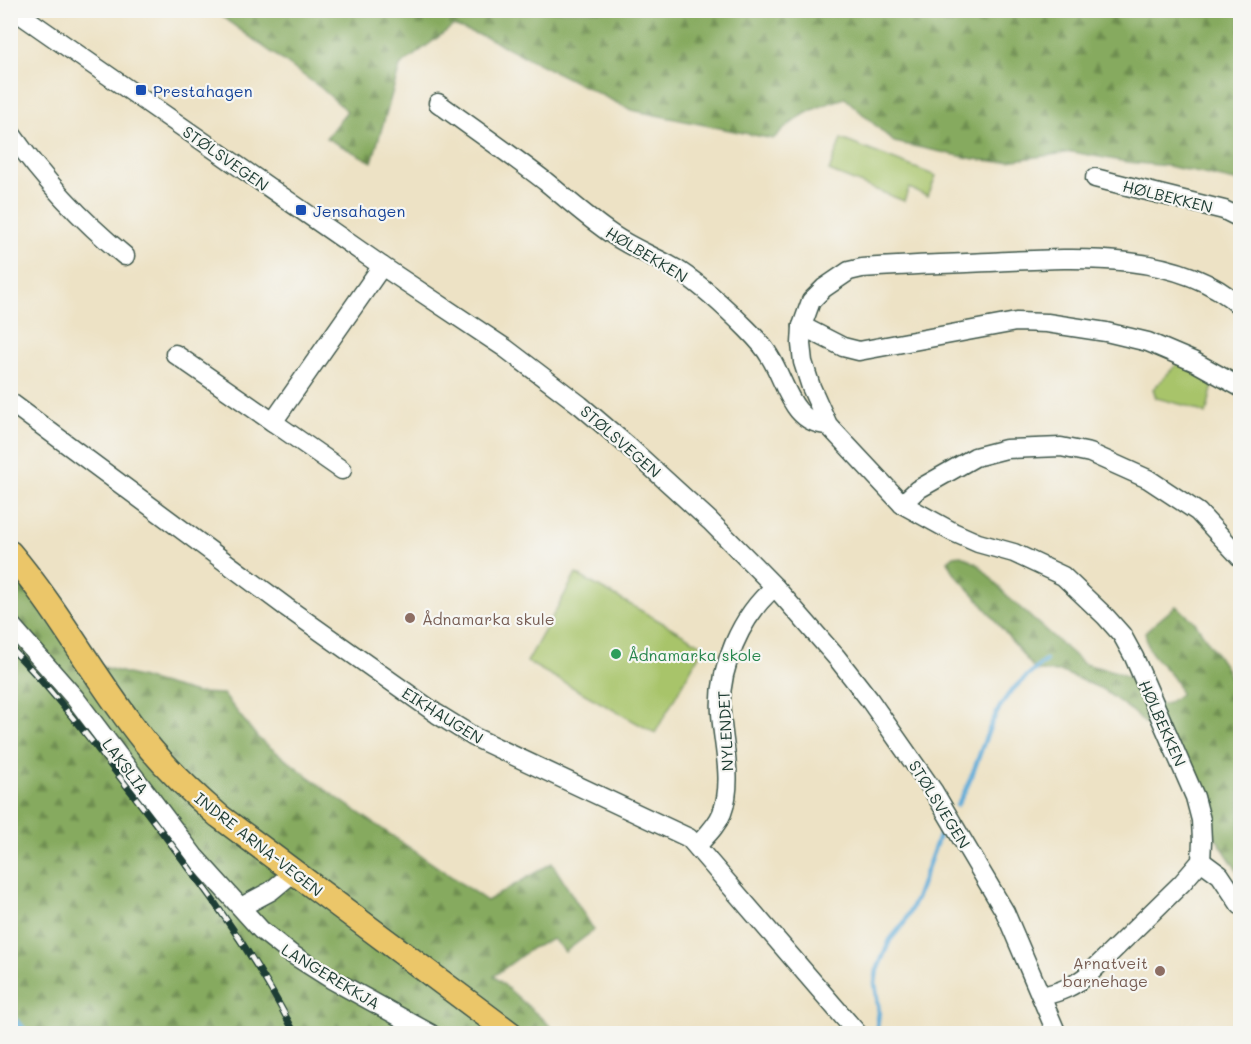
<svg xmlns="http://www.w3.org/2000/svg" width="1251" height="1044" font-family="Mali,sans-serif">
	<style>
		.green { fill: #a8c46b; stroke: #648050; stroke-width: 1.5 }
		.forest { fill: url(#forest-firs); stroke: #52744a; stroke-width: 1.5 }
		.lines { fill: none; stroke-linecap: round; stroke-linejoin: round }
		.stream { stroke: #5facd8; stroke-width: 4.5 }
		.river { stroke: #5facd8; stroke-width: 27 }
		.minor-casing { stroke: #3e564a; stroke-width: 21 }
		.major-casing { stroke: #3e564a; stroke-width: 27 }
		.minor { stroke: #fff; stroke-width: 18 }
		.major { stroke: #ebc669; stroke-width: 24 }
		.rail-casing { stroke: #1f3d34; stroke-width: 7 }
		.rail { stroke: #f6f6f2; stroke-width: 4.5; stroke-dasharray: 14; stroke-linecap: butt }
		.transit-dot { fill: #1a4fb4; stroke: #f6f6f2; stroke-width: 2 }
		.education-dot { fill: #8d6e63; stroke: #f6f6f2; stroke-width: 2 }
		.leisure-dot { fill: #2e9e5b; stroke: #f6f6f2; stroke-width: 2 }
		.labels { text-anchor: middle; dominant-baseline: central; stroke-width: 4.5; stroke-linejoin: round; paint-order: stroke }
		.transit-label { font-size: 16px; fill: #164399; stroke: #f6f6f2; text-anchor: start }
		.street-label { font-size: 16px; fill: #1f3d34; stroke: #f6f6f2 }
		.education-label { font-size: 16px; fill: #785e54; stroke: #f6f6f2; text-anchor: start }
		.leisure-label { font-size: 16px; fill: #27864d; stroke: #f6f6f2; text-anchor: start }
	</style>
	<defs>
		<pattern id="forest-firs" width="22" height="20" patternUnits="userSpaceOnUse" patternTransform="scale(1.5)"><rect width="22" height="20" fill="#86aa5f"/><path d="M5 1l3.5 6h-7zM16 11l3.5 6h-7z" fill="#6d8c4f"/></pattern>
	</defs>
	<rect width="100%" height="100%" fill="#f6f6f2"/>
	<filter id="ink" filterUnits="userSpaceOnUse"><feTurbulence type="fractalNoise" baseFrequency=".0167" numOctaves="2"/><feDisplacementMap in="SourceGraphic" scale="12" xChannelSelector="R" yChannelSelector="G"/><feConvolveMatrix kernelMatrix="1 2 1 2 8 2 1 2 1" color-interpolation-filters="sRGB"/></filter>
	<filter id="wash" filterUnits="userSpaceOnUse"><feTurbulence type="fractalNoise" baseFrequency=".008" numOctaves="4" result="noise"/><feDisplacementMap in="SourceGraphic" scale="24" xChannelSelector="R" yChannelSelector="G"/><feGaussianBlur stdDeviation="1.35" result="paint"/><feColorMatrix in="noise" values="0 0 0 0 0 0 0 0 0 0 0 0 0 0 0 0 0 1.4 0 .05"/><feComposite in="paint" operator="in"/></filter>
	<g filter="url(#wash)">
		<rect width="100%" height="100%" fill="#ede2c5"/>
		<g class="green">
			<path d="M 841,139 L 936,176 L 928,196 L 909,188 L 904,201 L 829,171 Z"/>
			<path d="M 1181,360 L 1215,377 L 1206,414 L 1187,406 L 1156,398 L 1153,389 Z"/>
			<path d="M 576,574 L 704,646 L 655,733 L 527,662 Z"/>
		</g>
		<g class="forest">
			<path d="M 214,11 L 1240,11 L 1240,182 L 1168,166 L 1127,162 L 1072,152 L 1000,162 L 974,159 L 894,142 L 845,98 C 812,108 798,115 773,139 L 631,110 L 488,38 L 453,26 L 400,66 L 372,162 L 326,138 L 347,111 L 321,88 Z"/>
			<path d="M 961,555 L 979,565 L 1009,598 L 1084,664 L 1117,672 L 1132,679 L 1146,699 L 1161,705 L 1168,703 L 1180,694 C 1178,674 1156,664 1148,647 C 1147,642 1146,637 1145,632 L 1176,606 L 1194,621 L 1226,668 L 1240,700 L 1240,872 L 1238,872 L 1214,835 L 1203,807 L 1172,747 L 1129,709 L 1102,689 L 1062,672 L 1038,671 L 1032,666 L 978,599 L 954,573 L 948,561 L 954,556 Z"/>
			<path d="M 10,566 L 78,660 L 196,693 L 223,694 L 258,738 L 330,793 L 487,901 L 552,863 L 594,930 L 565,952 L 553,939 L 532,948 L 494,976 L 558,1033 L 11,1033 Z"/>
		</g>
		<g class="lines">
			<g class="stream">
				<path d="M 957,805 C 979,771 983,728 1008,695 C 1018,682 1034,671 1046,660"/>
				<path d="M 876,1034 L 879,1012 L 875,983 L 877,970 L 890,940 L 904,923 L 916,899 L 943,825"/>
			</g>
			<path class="river" d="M 10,1030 L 14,1034"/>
		</g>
	</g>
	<g filter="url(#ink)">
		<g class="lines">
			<defs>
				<g id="minor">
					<path d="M 14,10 L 382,266 L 505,348 L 580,405 L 628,446 L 710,521 L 775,587 L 837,658 L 869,699 L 934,792 L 1005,912 L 1057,1034"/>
					<path d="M 438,103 C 474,129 510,154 545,181 C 567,199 589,219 613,235 C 635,250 659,258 681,272 C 705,288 727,309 747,329 C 756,338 764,346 770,357 C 787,384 791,423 828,425"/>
					<path d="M 10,132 C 43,179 81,220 125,256"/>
					<path d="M 1095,178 L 1224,210 L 1240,218"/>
					<path d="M 802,326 L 843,347 L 859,351 L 1016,322 L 1047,323 L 1106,332 L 1148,342 L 1195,362 L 1240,387"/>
					<path d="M 175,354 L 273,422"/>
					<path d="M 10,402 L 286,607 L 437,714 L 474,737 L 689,838 L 858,1034"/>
					<path d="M 342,470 L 273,422 L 382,266"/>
					<path d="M 902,504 L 917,490 L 975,457 L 1006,449 L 1061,447 L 1090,453 L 1148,479 L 1198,512 L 1240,557"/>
					<path d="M 10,624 L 75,698 L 194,856 L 261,930 L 290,953 L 331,979 L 431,1034"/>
					<path d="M 697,846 C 706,836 717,826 722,813 C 734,781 723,746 721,713 C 718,669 741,615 775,587"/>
					<path d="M 1201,861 L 1220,875 L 1240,905"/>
					<path d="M 241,907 L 271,891 L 294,872"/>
					<path d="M 1042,996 C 1061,992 1074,986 1089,974 L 1182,883 L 1201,861 L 1202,841 L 1201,820 L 1195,797 L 1134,657 L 1122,635 L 1106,617 L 1063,576 L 1014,553 L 978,543 L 953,532 L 902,504 L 828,425 L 811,387 L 803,362 L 801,344 L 802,326 L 811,301 L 824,288 L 849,271 L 862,268 C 904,265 947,264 990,262 C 1069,258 1177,249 1240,306"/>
				</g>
				<path id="major" d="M 10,553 C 60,612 96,681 144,741 C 166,768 192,793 219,816 L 511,1034"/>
			</defs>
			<use href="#minor" class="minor-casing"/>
			<use href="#major" class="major-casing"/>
			<use href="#minor" class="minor"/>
			<use href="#major" class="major"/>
			<defs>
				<path id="rail" d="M 10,647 C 57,695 98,749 139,802 C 196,876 253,950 295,1034"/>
			</defs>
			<use href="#rail" class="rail-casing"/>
			<use href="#rail" class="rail"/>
		</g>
	</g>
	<g class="transit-dot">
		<rect x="135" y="84" width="12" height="12" rx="3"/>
		<rect x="295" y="204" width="12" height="12" rx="3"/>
	</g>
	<g class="education-dot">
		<circle cx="410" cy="618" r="6"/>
		<circle cx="1160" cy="971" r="6"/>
	</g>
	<circle class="leisure-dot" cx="616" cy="654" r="6"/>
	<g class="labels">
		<g class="transit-label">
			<text x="153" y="90">Prestahagen</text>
			<text x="313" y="210">Jensahagen</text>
		</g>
		<g class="street-label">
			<text transform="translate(226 158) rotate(35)">STØLSVEGEN</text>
			<text transform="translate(1168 196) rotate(14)">HØLBEKKEN</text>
			<text transform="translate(647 254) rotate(31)">HØLBEKKEN</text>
			<text transform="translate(621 441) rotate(41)">STØLSVEGEN</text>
			<text transform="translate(443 715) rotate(32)">EIKHAUGEN</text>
			<text transform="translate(1163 723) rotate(66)">HØLBEKKEN</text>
			<text transform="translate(725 731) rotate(-93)">NYLENDET</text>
			<text transform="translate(126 766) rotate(53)">LAKSLIA</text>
			<text transform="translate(940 804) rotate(58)">STØLSVEGEN</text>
			<text transform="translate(259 844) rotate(38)">INDRE ARNA-VEGEN</text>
			<text transform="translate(331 976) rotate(31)">LANGEREKKJA</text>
		</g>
		<g class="education-label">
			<text x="422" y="618">Ådnamarka skule</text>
			<text x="1148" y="962" text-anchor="end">Arnatveit<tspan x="1148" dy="18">barnehage</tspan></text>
		</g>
		<g class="leisure-label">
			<text x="628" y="654">Ådnamarka skole</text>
		</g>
	</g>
	<rect width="1251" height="1044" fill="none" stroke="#f6f6f2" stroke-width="36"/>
</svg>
